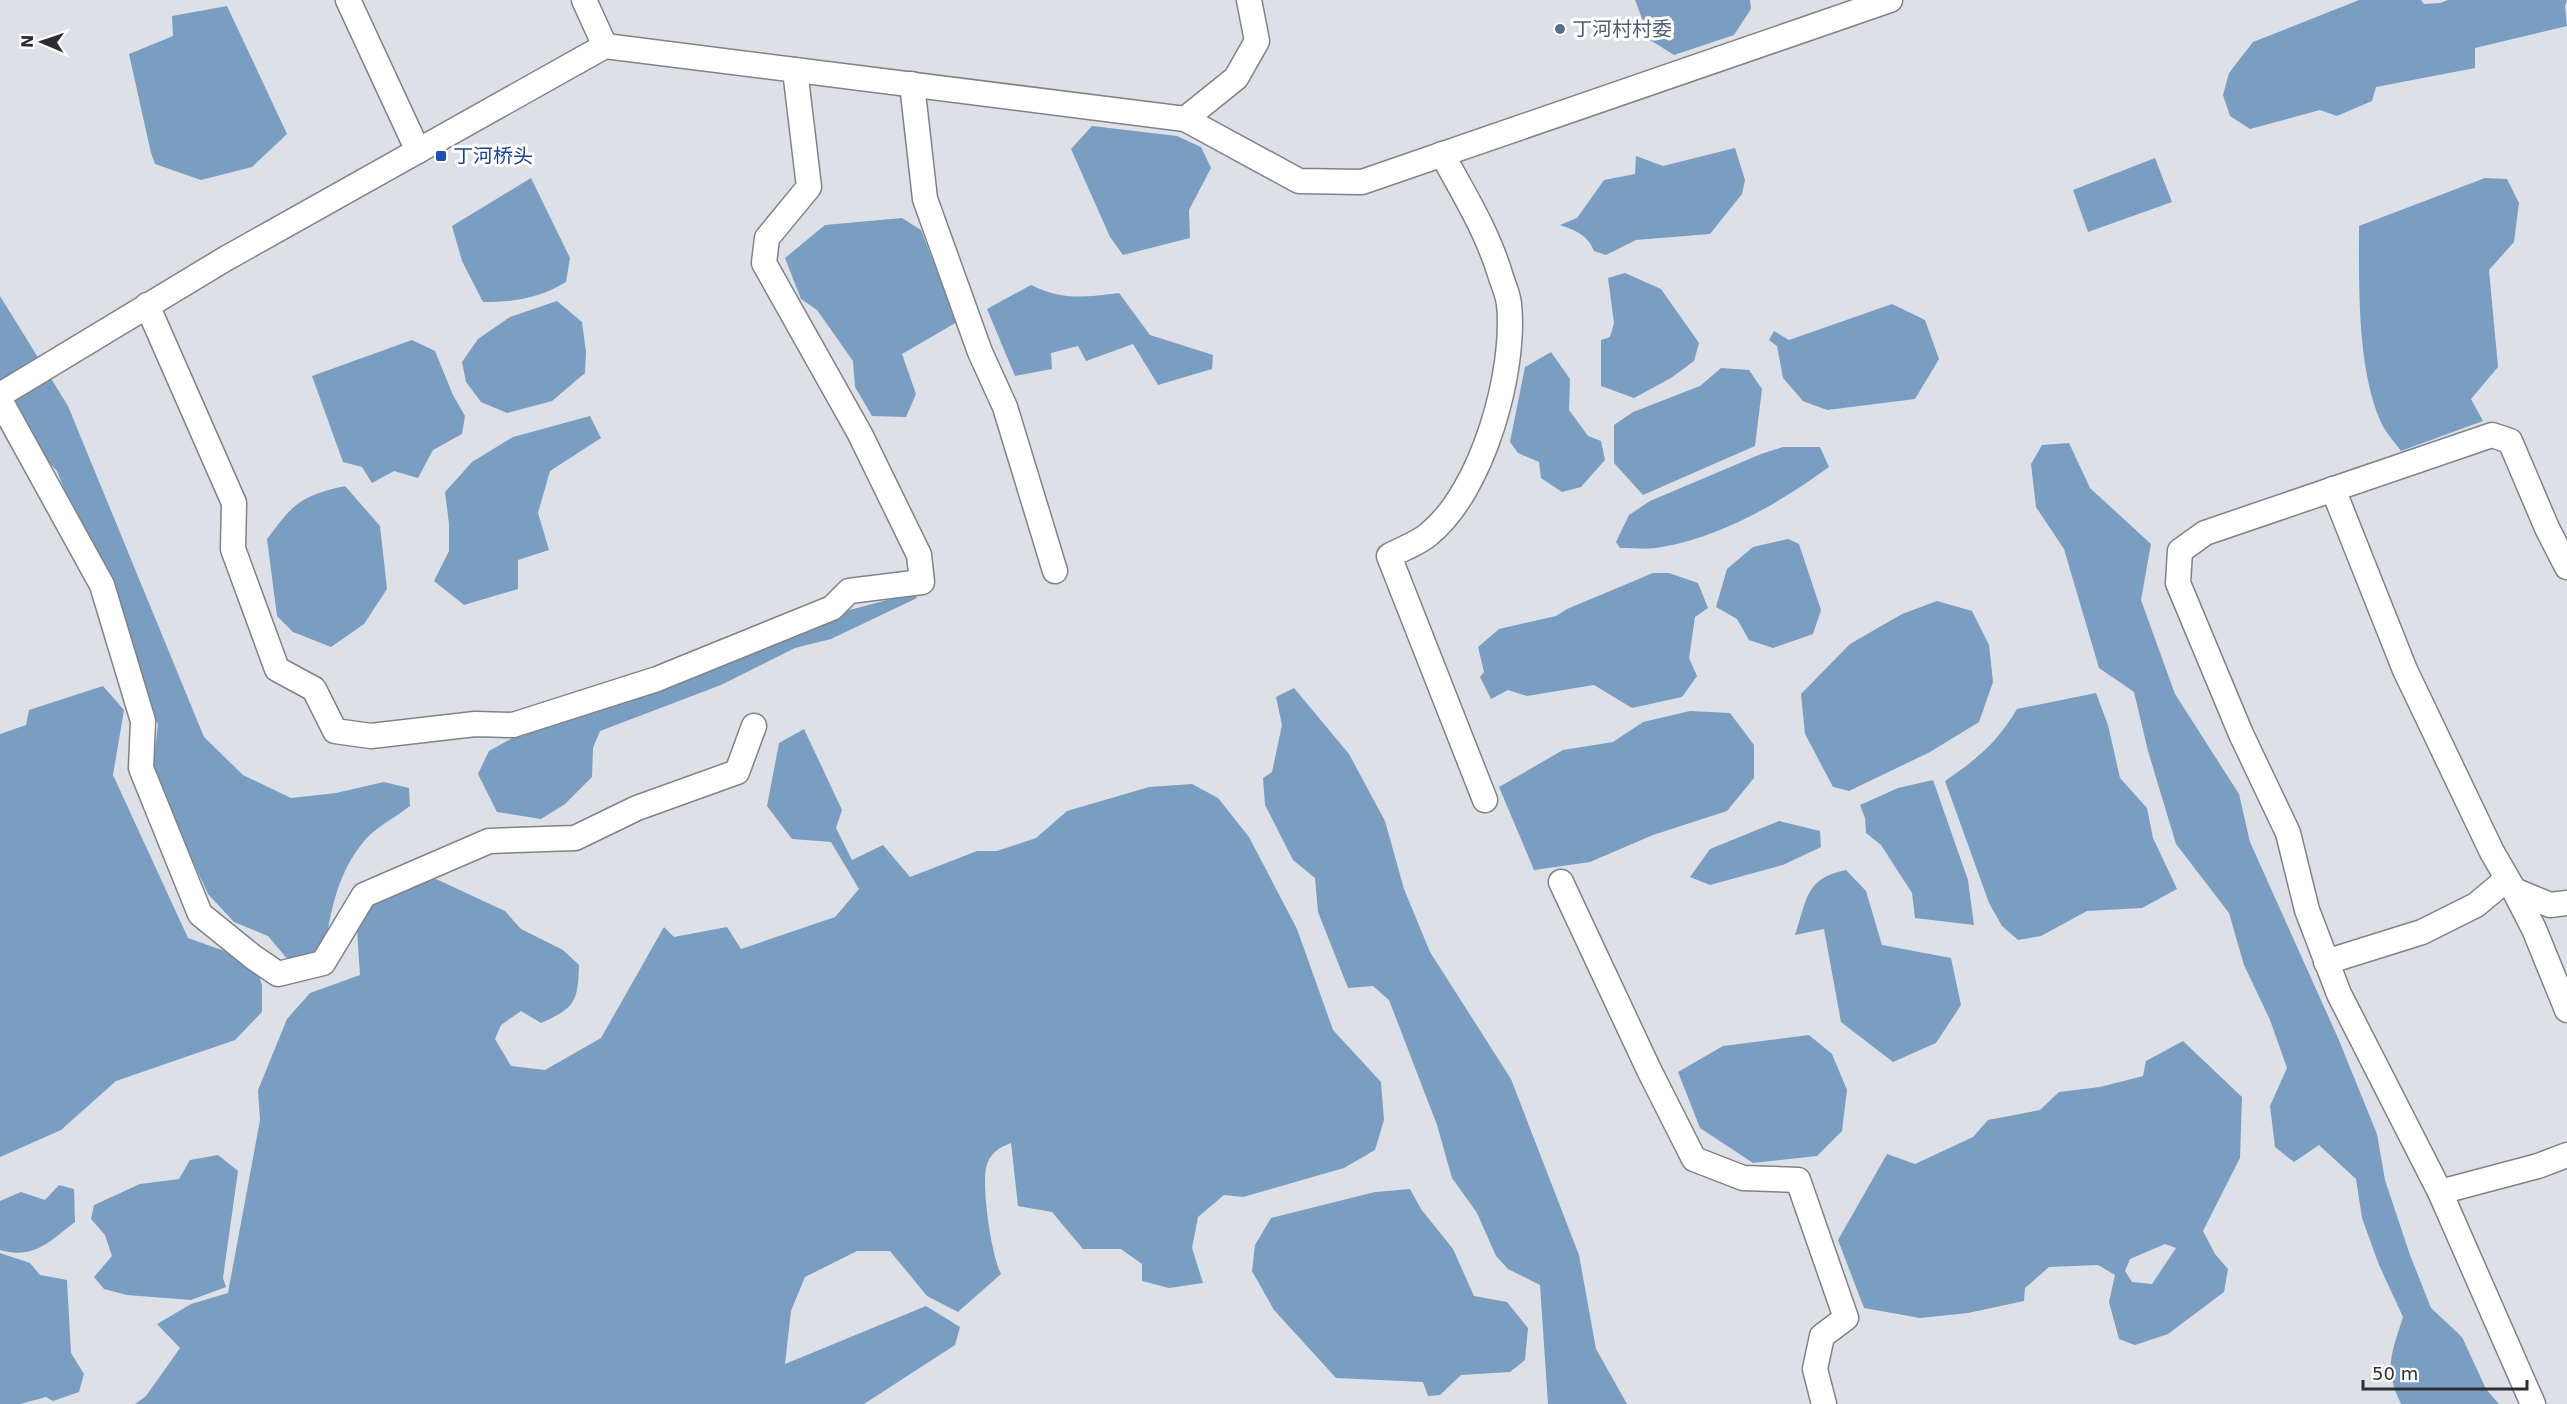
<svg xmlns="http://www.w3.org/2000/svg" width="2567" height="1404" font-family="'DejaVu Sans','Noto Sans SC',sans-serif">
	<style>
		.water { fill: #799ec1; fill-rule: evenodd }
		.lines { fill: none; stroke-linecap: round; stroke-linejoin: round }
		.minor-casing { stroke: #7f8388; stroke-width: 27 }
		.minor { stroke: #fff; stroke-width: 24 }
		.service-dot { fill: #5c6f8a; stroke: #fff; stroke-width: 2 }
		.transit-dot { fill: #1a4fb4; stroke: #fff; stroke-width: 2 }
		.labels { text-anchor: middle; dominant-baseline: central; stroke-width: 6; stroke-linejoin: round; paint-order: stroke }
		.service-label { font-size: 20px; fill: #4e5e75; stroke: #fff; text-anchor: start }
		.transit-label { font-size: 20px; fill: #164399; stroke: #fff; text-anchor: start }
	</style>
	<rect width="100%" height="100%" fill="#dde1e7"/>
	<g class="water">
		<path d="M 1635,0 L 1750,0 L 1751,9 L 1734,35 L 1674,55 L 1650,40 Z"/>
		<path d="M 2359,0 L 2421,0 L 2424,4 L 2440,3 L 2448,0 L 2567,0 L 2565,6 L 2567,26 L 2475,48 L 2475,68 L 2376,87 L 2372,101 L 2337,116 L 2320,110 L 2250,129 L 2230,116 L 2223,95 L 2229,73 L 2253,42 Z"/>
		<path d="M 227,6 L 287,134 L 252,167 L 201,180 L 155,164 L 151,153 L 129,54 L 173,36 L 172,16 Z"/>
		<path d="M 1092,126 L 1177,136 L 1201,147 L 1211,168 L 1189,210 L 1190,238 L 1123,255 L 1110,237 L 1071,149 Z"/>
		<path d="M 1735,148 L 1745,180 L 1742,194 L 1710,234 L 1636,240 L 1606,255 L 1594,251 C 1588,235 1575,230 1560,225 L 1577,218 L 1604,180 L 1635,174 L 1636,156 L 1663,166 Z"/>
		<path d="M 2155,158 L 2172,202 L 2088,232 L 2073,190 Z"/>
		<path d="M 531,178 L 570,258 L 566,282 C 540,298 514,302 483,302 L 462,261 L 452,226 Z"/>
		<path d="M 2485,178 L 2507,179 L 2519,203 L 2514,242 L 2489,270 L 2498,367 L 2471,399 L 2483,421 L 2401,451 C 2394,441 2384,431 2380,420 C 2357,366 2359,285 2359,226 Z"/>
		<path d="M 902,218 L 921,230 L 957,322 L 902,354 L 916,394 L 906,417 L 872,416 L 855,387 L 853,361 L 817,310 L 801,299 L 785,258 L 825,225 Z"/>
		<path d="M 1625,273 L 1661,289 L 1699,343 L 1694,361 L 1671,378 L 1634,398 L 1601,386 L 1601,340 L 1610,337 L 1614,323 L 1608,278 Z"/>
		<path d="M 1031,285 C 1063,301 1085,297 1119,293 L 1150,335 L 1213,355 L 1212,369 L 1158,385 L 1133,344 L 1086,361 L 1078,346 L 1051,353 L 1052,369 L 1015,376 L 987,309 Z"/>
		<path d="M 0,296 L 68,406 L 204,737 L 243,775 L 291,798 L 336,793 L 384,782 L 409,788 L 410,806 C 396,817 376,827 365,840 C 335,875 329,919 323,963 L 299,973 L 268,936 L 234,922 L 208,894 L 168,807 L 153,764 L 158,725 L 57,471 L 20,433 L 0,389 Z"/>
		<path d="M 557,301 L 582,322 L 586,352 L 585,373 L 552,401 L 507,413 L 481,402 L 466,382 L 462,362 L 478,339 L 510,317 Z"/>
		<path d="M 1892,304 L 1925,320 L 1939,359 L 1915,399 L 1827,410 L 1803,401 L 1783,378 L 1777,346 L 1769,340 L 1774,331 L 1789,340 Z"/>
		<path d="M 412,340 L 435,351 L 453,395 L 465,416 L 462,434 L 433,450 L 418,478 L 394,471 L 372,483 L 362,467 L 343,462 L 312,376 Z"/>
		<path d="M 1551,352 L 1570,379 L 1569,410 L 1588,436 L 1601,441 L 1605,460 L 1581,487 L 1562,492 L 1541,478 L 1539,462 L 1518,453 L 1510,442 L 1525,367 Z"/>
		<path d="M 1721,368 L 1749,370 L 1762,389 L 1755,446 L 1643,495 L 1614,463 L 1614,425 L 1633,412 L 1700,386 Z"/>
		<path d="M 590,416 L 601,438 L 550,471 L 538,513 L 549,550 L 518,560 L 518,589 L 464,605 L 434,581 L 449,551 L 449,524 L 445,492 L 472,462 L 513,437 Z"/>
		<path d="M 2069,443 L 2090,488 L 2151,544 L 2141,600 L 2175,694 L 2239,794 L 2250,842 L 2338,1038 L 2377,1134 L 2385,1180 L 2410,1255 L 2431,1308 L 2462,1337 L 2486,1389 L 2499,1404 L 2401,1404 C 2383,1367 2392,1353 2403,1317 L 2379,1265 L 2362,1218 L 2356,1179 L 2319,1145 L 2294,1162 L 2275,1147 L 2270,1106 L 2287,1068 L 2270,1020 L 2244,965 L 2229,913 L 2176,844 L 2148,751 L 2134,692 L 2099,668 L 2064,549 L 2036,507 L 2031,464 L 2042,445 Z"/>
		<path d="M 1783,447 L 1820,447 L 1829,467 C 1779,503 1724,536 1662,547 C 1649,550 1634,548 1620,548 L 1616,542 L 1629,515 L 1650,501 L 1761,454 Z"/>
		<path d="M 345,486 L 380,526 L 387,589 L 364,624 L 331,647 L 293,632 L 277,616 L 267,539 C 294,503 300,496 345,486 Z"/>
		<path d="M 1788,539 L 1799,544 L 1821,610 L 1813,634 L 1773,648 L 1749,640 L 1737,619 L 1716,607 L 1727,569 L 1753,547 Z"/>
		<path d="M 1653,573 L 1669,573 L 1698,583 L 1708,608 L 1695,617 L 1689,658 L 1697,676 L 1682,697 L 1632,708 L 1594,685 L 1527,696 L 1508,690 L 1491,699 L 1480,677 L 1484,672 L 1478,647 L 1499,629 L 1556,616 L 1567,609 Z"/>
		<path d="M 914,593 L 917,598 L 831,639 L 795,648 L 721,685 L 600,731 L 593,748 L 592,777 L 565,804 L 541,819 L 497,812 L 478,774 L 489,751 L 566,708 L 591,714 L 691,676 L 842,612 Z"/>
		<path d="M 1937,601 L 1972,611 L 1989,645 L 1993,682 L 1979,722 L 1930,752 L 1849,791 L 1833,787 L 1805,734 L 1801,694 L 1850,644 L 1902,614 Z"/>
		<path d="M 103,686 L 124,710 L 113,775 L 188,938 L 230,953 L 253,957 L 262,985 L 262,1012 L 235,1040 L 116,1081 L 61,1130 L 0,1157 L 0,734 L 26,725 L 29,710 Z"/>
		<path d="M 1294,688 L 1349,754 L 1385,821 L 1404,889 L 1430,952 L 1511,1079 L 1579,1255 L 1596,1349 L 1627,1404 L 1548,1404 L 1540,1285 L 1508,1269 L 1496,1256 L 1477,1213 L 1452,1178 L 1437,1125 L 1389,1000 L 1373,986 L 1348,988 L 1318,912 L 1315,878 L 1293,860 L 1265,805 L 1263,778 L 1272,772 L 1282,725 L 1276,697 Z"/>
		<path d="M 2096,693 L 2108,725 L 2120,778 L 2147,808 L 2153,838 L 2177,889 L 2142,908 L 2087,911 L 2041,936 L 2018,940 L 2002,926 L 1989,903 L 1945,781 C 1977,759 1997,743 2017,709 Z"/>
		<path d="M 1690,711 L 1730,713 L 1754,745 L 1754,778 L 1727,811 L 1653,835 L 1590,862 L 1534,870 L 1499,787 L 1563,750 L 1613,742 L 1643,722 Z"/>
		<path d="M 804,729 L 842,810 L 836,828 L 852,860 L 883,845 L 910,877 L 977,851 L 997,851 L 1036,838 L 1067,811 L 1149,787 L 1192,784 L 1218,798 L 1249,837 L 1297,929 L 1333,1030 L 1381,1082 L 1384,1120 L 1375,1150 L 1344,1168 L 1243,1197 L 1224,1195 L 1198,1217 L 1192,1248 L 1203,1283 L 1169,1288 L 1142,1281 L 1142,1264 L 1121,1249 L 1083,1249 L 1052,1212 L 1018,1206 L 1011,1143 C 999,1147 989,1154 986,1168 C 982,1189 991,1254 1001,1274 L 958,1312 L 927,1296 L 890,1251 L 857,1251 L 805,1277 L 791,1311 L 785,1364 L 926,1306 L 960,1327 L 955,1345 L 864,1404 L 135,1404 L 146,1396 L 180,1348 L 157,1324 L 191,1304 L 228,1293 L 260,1120 L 258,1090 L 287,1019 L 310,993 L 360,975 L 356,915 L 401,888 L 436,879 L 505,911 L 521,929 L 563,950 L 579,965 C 578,1002 575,1008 541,1023 L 521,1011 L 501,1025 L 495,1039 L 511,1066 L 545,1070 L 601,1038 L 664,927 L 674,937 L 727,927 L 741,949 L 835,917 L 859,889 L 831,842 L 792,839 L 767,806 L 779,743 Z"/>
		<path d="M 1933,780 L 1968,880 L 1974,925 L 1915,918 L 1912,893 L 1881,845 L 1866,833 L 1865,818 L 1860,805 L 1898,788 Z"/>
		<path d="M 1779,821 L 1820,831 L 1821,847 L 1783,865 L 1710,885 L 1690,877 L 1710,849 Z"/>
		<path d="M 1846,870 L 1866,891 L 1882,945 L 1951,958 L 1961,1005 L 1936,1043 L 1893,1062 L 1841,1022 L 1824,929 L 1795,935 C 1807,900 1805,878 1846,870 Z"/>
		<path d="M 1809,1035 L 1832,1054 L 1847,1090 L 1842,1131 L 1817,1156 L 1753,1163 L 1700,1128 L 1678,1072 L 1723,1046 Z"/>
		<path d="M 2183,1041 L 2242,1097 L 2240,1158 L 2203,1231 L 2215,1254 L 2228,1269 L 2224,1292 L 2168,1334 L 2135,1345 L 2119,1339 L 2109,1302 L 2115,1275 L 2098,1265 L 2049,1267 L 2025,1288 L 2024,1301 L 1968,1313 L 1920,1318 L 1864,1308 L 1838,1240 L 1887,1154 L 1915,1164 L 1973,1137 L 1988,1120 L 2040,1110 L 2059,1092 L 2100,1087 L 2143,1076 L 2146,1061 ZM 2165,1244 L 2176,1248 L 2152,1284 L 2132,1282 L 2125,1271 L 2130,1259 Z"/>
		<path d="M 218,1155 L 238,1171 L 223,1278 L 226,1287 L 191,1300 L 127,1295 L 104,1289 L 94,1277 L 112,1256 L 105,1235 L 91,1219 L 94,1205 L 140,1184 L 179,1179 L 190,1160 Z"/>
		<path d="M 59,1185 L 74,1189 L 75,1222 C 50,1241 34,1260 0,1250 L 0,1201 L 21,1192 L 45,1200 Z"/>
		<path d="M 1410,1189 L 1421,1209 L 1453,1249 L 1474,1296 L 1507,1302 L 1528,1328 L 1525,1360 L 1510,1372 L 1461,1375 L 1440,1395 L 1428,1396 L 1423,1382 L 1336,1378 L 1274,1310 L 1252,1271 L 1255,1245 L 1271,1218 L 1375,1192 Z"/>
		<path d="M 0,1253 L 30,1263 L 40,1275 L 67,1280 L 71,1353 L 84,1374 L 79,1392 L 53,1401 L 46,1397 L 20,1404 L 0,1404 Z"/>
	</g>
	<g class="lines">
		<defs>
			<g id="minor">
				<path d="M 348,0 L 418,151"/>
				<path d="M 584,0 L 605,46"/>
				<path d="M 912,84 L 925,199 L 980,352 L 1005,407 L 1055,571"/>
				<path d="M 1185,119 L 1236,78 L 1257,41 L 1249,0"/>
				<path d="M 1442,154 C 1464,194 1488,233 1501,277 C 1504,286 1508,295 1509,304 C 1516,371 1483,490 1429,534 C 1418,544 1401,549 1389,556 L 1485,800"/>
				<path d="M 147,305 L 234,503 L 233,549 L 277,669 L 314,689 L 335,731 L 371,736 L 475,724 L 513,725 L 657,679 L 832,608 L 849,591 L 922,582 L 919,555 L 860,434 L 764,263 L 767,238 L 809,187 L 795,70"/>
				<path d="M 0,395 L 225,259 L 605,46 L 1185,119 L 1299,181 L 1362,182 L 1890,0"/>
				<path d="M 0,400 L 102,585 L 143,721 L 141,768 L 200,914 L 253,957 L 278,974 L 323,963 L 364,895 L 489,841 L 575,838 L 637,808 L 737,772 L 754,726"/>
				<path d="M 2333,489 L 2405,670 L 2492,852 L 2514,890 L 2550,905 L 2567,903"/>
				<path d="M 1561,882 L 1649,1070 L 1694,1159 L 1743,1178 L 1798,1180 L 1846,1318 L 1822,1336 L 1815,1369 L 1824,1404"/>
				<path d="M 2514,890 L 2534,929 L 2567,1010"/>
				<path d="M 2326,962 L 2422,932 L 2476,905 L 2507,879"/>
				<path d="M 2440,1192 L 2538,1166 L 2567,1155"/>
				<path d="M 2533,1404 L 2440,1192 L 2339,994 L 2307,910 L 2288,833 L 2241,734 L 2178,583 L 2180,551 L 2205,533 L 2492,435 L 2510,441 L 2547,528 L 2567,567"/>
			</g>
		</defs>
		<use href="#minor" class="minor-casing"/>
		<use href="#minor" class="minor"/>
	</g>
	<circle class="service-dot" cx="1560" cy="29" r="6"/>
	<rect class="transit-dot" x="435" y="150" width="12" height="12" rx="3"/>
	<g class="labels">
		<g class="service-label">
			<text x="1572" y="29">丁河村村委</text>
		</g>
		<g class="transit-label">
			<text x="453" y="156">丁河桥头</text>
		</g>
	</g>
	<g transform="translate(42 42) rotate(272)" stroke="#ffffff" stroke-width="4.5" paint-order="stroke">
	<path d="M0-4.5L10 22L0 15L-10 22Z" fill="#2d2e31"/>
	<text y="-9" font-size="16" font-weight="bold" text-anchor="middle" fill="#2d2e31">N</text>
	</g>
	<path d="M2363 1380v9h164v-9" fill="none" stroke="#2d2e31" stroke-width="3"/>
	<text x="2372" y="1380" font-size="18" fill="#2d2e31" stroke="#ffffff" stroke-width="4.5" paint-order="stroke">50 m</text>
</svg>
